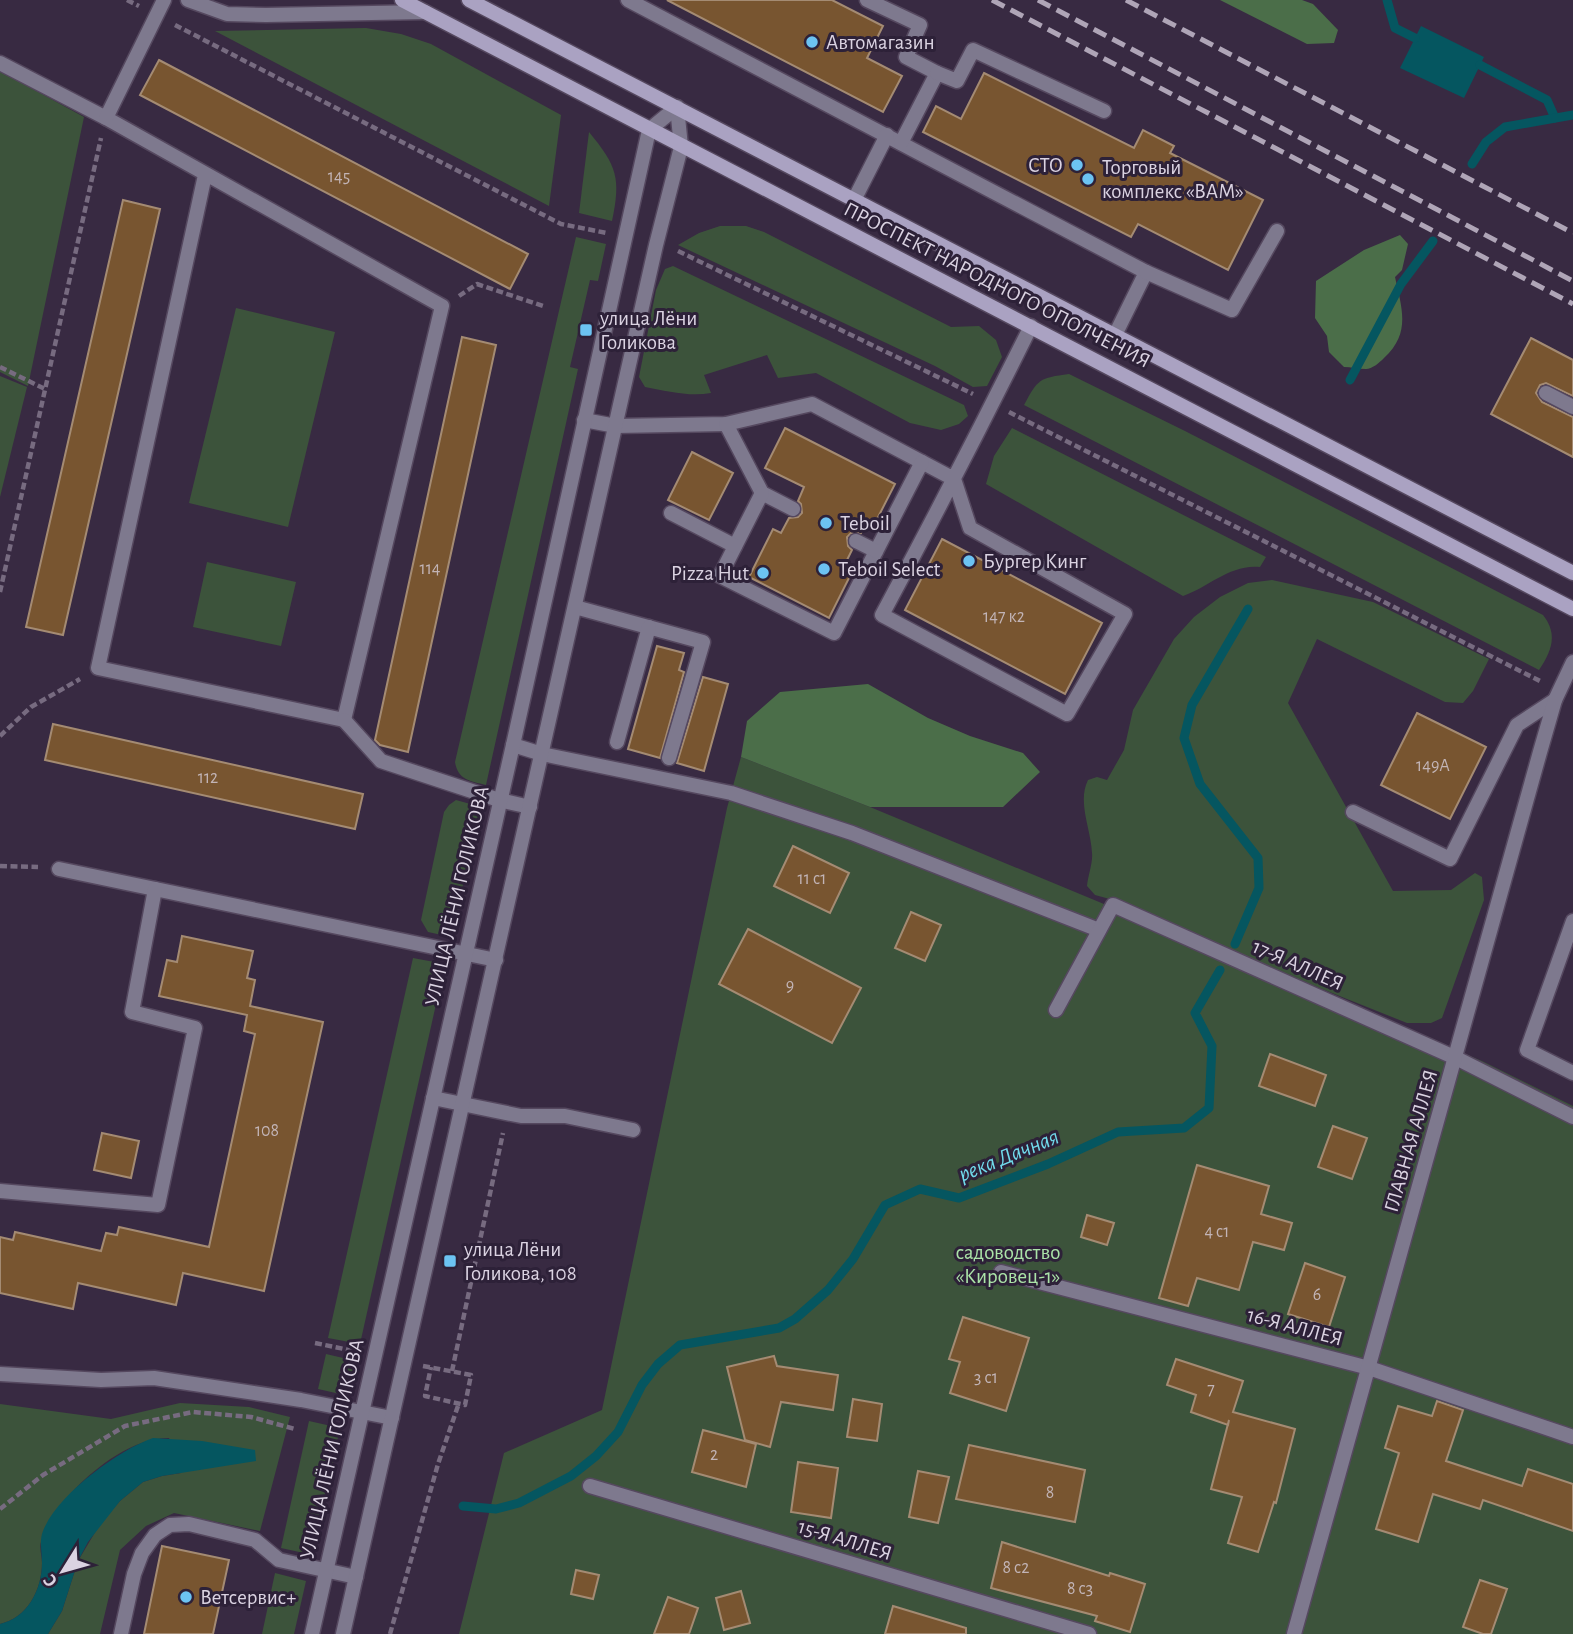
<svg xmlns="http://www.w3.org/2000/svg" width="1573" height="1634" font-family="'Alegreya Sans',sans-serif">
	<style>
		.green { fill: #3c533b }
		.forest { fill: #4b6e49 }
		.water { fill: #055660 }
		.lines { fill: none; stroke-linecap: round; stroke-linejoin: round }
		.stream { stroke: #055660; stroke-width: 9 }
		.building { fill: #785530; stroke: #a48b73; stroke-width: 2 }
		.service-casing { stroke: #55485f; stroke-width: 17 }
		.minor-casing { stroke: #55485f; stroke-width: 17 }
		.tertiary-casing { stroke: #55485f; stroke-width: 17 }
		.secondary-casing { stroke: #55485f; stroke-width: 17 }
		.path { stroke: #776b80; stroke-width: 4.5; stroke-dasharray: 7 3.5; stroke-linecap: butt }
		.service { stroke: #7e798e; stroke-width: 14 }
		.minor { stroke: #7e798e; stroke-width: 14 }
		.tertiary { stroke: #7e798e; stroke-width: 14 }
		.secondary { stroke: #aaa2c2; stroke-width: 14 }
		.rail { stroke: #afa5b7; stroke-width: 5; stroke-dasharray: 14 7; stroke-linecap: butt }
		.poi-dot { fill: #6cc3f2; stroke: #2d2138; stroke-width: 2.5 }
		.labels { text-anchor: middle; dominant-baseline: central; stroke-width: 6; stroke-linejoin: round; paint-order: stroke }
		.number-label { font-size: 18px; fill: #c2b4b6 }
		.poi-label { font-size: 21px; fill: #dbd3e2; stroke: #2d2138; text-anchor: start }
		.street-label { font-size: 21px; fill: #dbd3e2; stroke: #2d2138 }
		.park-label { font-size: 21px; fill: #abe4a8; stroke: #2d2138 }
		.water-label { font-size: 23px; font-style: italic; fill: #71daeb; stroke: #2d2138 }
	</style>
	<rect width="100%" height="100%" fill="#382a42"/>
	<g class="green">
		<path d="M 366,28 L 401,34 L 431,44 L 561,115 L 549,206 L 215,31 Z"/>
		<path d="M 0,71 L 84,117 L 28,386 L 0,372 Z"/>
		<path d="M 589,132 C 617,166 621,178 612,221 L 579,213 Z"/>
		<path d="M 720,226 L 746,226 L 764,232 L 951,327 L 979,326 L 996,340 L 1002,357 L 987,386 L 973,387 L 935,366 L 678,245 L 699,233 Z"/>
		<path d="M 576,237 L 606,244 L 598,281 L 590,280 L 570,367 L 578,369 L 486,785 C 470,781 458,780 455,762 Z"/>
		<path d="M 673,266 L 964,405 L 968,416 L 959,424 L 941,430 L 910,423 L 816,373 L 778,378 L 767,355 L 704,375 L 711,393 C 689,397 667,391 645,387 L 639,377 L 656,290 L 665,269 Z"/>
		<path d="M 236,308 L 335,332 L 288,527 L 189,503 Z"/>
		<path d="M 1069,374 L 1185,431 L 1543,615 C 1558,634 1552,651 1539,670 L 1024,405 C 1038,379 1039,378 1069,374 Z"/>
		<path d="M 0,376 L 27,387 L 0,497 Z"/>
		<path d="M 1012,428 L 1266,557 L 1260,567 C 1230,564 1209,587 1183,596 L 986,484 L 994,456 Z"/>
		<path d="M 207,562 L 296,582 L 281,646 L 193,627 Z"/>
		<path d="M 1272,580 L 1373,602 L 1489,659 L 1473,691 L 1463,703 L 1445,702 L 1317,639 L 1288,703 L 1393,891 L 1451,890 L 1475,873 L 1482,877 L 1484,900 L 1442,1018 L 1431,1023 L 1407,1023 L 1242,957 L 1117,901 L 1095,895 L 1087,886 C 1088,875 1093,863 1092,853 C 1091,829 1077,802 1088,780 L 1097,777 L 1107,780 L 1124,750 L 1133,710 L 1174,639 L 1194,617 L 1220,597 L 1248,583 Z"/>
		<path d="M 741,757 L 870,807 L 1482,1061 L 1573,1106 L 1573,1634 L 459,1634 L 504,1453 L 602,1410 L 727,808 Z"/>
		<path d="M 456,800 L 481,807 L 451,937 L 428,932 L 421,920 L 444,812 L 449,805 Z"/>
		<path d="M 413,958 L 445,964 L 360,1344 L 328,1338 Z"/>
		<path d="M 326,1354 L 356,1361 L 349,1396 L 318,1389 Z"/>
		<path d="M 180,1403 L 249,1407 L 290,1417 L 260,1531 L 174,1513 L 146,1526 L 120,1550 L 100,1634 L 48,1634 L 62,1611 L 78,1561 L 100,1524 L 120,1501 L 143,1482 L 162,1476 L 181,1473 L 169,1438 C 133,1438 97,1466 73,1491 C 64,1500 59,1513 53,1523 C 49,1529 44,1536 41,1542 C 39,1548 42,1556 42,1563 C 42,1590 27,1618 0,1624 L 0,1404 L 111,1419 Z"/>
		<path d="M 309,1421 L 340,1428 L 313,1555 L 281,1548 Z"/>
		<path d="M 275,1573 L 306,1581 L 294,1634 L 262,1634 Z"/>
	</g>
	<g class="forest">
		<path d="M 1220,0 L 1302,0 L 1313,4 L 1338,30 L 1334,43 L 1307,44 Z"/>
		<path d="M 1400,235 L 1408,244 L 1402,270 L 1395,277 C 1402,309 1411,333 1384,358 C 1379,363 1372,369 1366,369 C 1358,369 1351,367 1344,367 L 1329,352 L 1327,336 L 1315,318 L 1316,281 L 1364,250 Z"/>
		<path d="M 868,684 L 928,718 L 970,736 L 1023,753 L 1040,772 L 1003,807 L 870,807 L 741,757 L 747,721 L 780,692 Z"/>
	</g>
	<g class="water">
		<path d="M 1421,26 L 1484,57 L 1464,98 L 1400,68 Z"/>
		<path d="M 153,1438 L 202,1441 L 255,1450 L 256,1461 L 162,1476 L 143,1482 L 120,1501 L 88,1542 L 78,1561 L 62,1611 L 48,1634 L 0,1634 L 0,1624 C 27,1618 42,1590 42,1563 C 42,1552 39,1541 43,1531 C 57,1495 118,1450 153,1438 Z"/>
	</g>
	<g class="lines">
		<g class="stream">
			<path d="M 1387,0 L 1395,28 L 1415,38"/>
			<path d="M 1480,65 L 1547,100 L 1555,118"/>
			<path d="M 1472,164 L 1486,142 L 1505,127 L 1573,115"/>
			<path d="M 1350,380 L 1401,284 L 1433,241"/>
			<path d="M 1235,944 L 1259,888 L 1258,858 L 1200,784 L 1184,738 L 1192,705 L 1248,609"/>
			<path d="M 463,1506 L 496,1509 L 519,1503 L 571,1476 L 596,1456 L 618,1432 L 642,1385 L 658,1364 L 680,1345 L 779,1328 L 795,1319 L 828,1290 L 853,1259 L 885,1205 L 920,1189 L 959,1198 L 1048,1164 L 1118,1132 L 1184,1128 L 1209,1108 L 1212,1046 L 1195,1013 L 1220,970"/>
		</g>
	</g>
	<g class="building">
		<path d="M 667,0 L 832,0 L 883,26 L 867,58 L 902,76 L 883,112 Z"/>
		<path d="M 159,60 L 528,254 L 510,289 L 140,95 Z"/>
		<path d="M 984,73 L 1134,148 L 1143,130 L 1174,146 L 1170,153 L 1263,200 L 1228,270 L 1138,224 L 1131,237 L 923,132 L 936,106 L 961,119 Z"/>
		<path d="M 123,200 L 160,209 L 63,635 L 26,627 Z"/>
		<path d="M 462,337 L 496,345 L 408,752 L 380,745 L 375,740 Z"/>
		<path d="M 1531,338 L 1573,360 L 1573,396 L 1546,383 L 1540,385 L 1536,393 L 1542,402 L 1573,417 L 1573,457 L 1491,414 Z"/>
		<path d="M 785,428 L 895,484 L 874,525 L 867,521 L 861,533 L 851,533 L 847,537 L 848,546 L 852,550 L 844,566 L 853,570 L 829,618 L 749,577 L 773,529 L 781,533 L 789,518 L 798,517 L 802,513 L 801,504 L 798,501 L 804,487 L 765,468 Z"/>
		<path d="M 692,452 L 733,473 L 709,520 L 668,500 Z"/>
		<path d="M 942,539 L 1102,623 L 1065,694 L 905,610 Z"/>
		<path d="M 657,646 L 684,653 L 679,670 L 684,672 L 660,758 L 628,749 Z"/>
		<path d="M 703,677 L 728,684 L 704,771 L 677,763 Z"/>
		<path d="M 1417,713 L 1486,747 L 1450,819 L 1381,785 Z"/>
		<path d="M 53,724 L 363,794 L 355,829 L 45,760 Z"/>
		<path d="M 793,846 L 849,873 L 830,913 L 774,886 Z"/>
		<path d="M 911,912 L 941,925 L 925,961 L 895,948 Z"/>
		<path d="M 748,929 L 861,988 L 832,1043 L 719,984 Z"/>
		<path d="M 182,936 L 253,951 L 247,978 L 255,980 L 250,1006 L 323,1022 L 264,1291 L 183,1273 L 176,1305 L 78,1283 L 73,1309 L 0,1293 L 0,1237 L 13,1240 L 15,1232 L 101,1251 L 106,1233 L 117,1235 L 119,1227 L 209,1247 L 255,1034 L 244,1031 L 247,1015 L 159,996 L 167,960 L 177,962 Z"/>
		<path d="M 1270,1054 L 1326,1075 L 1315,1106 L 1259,1086 Z"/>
		<path d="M 1333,1126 L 1367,1138 L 1352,1179 L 1318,1167 Z"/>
		<path d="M 102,1133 L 139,1141 L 131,1178 L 94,1170 Z"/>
		<path d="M 1197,1165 L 1269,1186 L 1261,1214 L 1292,1223 L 1284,1250 L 1253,1242 L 1239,1290 L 1197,1278 L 1188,1306 L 1159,1298 Z"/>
		<path d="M 1087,1215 L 1114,1223 L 1107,1245 L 1081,1237 Z"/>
		<path d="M 1305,1263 L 1345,1277 L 1329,1327 L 1288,1314 Z"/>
		<path d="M 963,1317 L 1029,1338 L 1006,1411 L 950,1393 L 960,1362 L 949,1359 Z"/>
		<path d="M 774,1356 L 777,1366 L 838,1375 L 833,1410 L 781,1402 L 770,1447 L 745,1440 L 727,1367 Z"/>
		<path d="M 1176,1359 L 1243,1381 L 1233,1412 L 1295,1429 L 1276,1503 L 1274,1502 L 1258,1552 L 1228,1543 L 1242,1497 L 1211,1489 L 1229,1420 L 1228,1425 L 1191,1412 L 1196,1395 L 1167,1385 Z"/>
		<path d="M 853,1399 L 882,1404 L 877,1441 L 847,1437 Z"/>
		<path d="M 1437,1401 L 1463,1410 L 1446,1461 L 1522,1486 L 1528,1469 L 1573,1484 L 1573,1531 L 1483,1500 L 1480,1509 L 1433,1494 L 1418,1542 L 1376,1529 L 1399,1453 L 1385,1448 L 1398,1406 L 1432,1416 Z"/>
		<path d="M 703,1430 L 756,1444 L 746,1487 L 692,1472 Z"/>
		<path d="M 969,1445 L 1085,1470 L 1075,1522 L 956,1499 Z"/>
		<path d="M 798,1462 L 838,1468 L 831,1518 L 791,1512 Z"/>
		<path d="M 918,1471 L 949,1477 L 938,1523 L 909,1517 Z"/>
		<path d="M 1002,1542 L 1109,1576 L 1110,1573 L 1145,1584 L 1130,1632 L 1095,1621 L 1097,1616 L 991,1588 Z"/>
		<path d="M 162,1546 L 229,1560 L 213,1634 L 144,1634 Z"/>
		<path d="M 576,1570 L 599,1575 L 593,1599 L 571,1594 Z"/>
		<path d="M 1480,1580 L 1507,1589 L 1491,1634 L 1483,1634 L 1463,1627 Z"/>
		<path d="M 741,1591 L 750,1623 L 724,1630 L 716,1598 Z"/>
		<path d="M 668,1597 L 698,1608 L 689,1634 L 654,1634 Z"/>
		<path d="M 893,1606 L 966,1628 L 966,1634 L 885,1634 Z"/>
	</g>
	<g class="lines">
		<defs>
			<g id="service">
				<path d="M 628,0 L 1146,272 L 1115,335"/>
				<path d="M 867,0 L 920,25 L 906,57 L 937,73 L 901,143"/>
				<path d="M 0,63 L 106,118 L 442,306 L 344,720 L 98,668 L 205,175"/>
				<path d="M 937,73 L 957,81 L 973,50 L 1104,111"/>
				<path d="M 106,118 L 164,0"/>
				<path d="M 854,200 L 887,135"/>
				<path d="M 1146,272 L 1232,310 L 1277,231"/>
				<path d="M 1546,393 L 1573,407"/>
				<path d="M 584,420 L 616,426 L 726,424 L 812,404 L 954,479 L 970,528 L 1125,614 L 1067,714 L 882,615 C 933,520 983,423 1031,326"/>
				<path d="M 726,424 L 762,493 L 793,509"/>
				<path d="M 762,493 L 720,576 L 834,633 L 922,462"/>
				<path d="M 671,513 L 735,546"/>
				<path d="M 856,541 L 876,551"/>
				<path d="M 575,607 L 703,642 L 669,758"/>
				<path d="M 344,720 L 381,761 L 499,800 L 530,807"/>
				<path d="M 617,742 L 649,627"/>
				<path d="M 513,745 L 542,754 L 731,793 L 852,833 L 1099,930"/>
				<path d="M 1353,812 L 1450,859 L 1517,725 L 1555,700"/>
				<path d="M 59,869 L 496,960"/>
				<path d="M 1573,921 L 1527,1050 L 1573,1073"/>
				<path d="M 1056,1010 L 1113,905 L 1456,1058 L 1573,1117"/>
				<path d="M 433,1098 L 521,1116 L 565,1116 L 633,1130"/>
				<path d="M 0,1191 L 158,1205 L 195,1028 L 132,1012 L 155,889"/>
				<path d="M 1001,1272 L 1369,1368 L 1573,1437"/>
				<path d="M 0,1374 L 101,1380 L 154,1378 L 301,1400 L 392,1418"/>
				<path d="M 590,1486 L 1089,1634"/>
				<path d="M 121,1634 L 134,1574 L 142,1553 L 155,1535 L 170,1525 L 189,1524 L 255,1540 L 279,1560 L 356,1577"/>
			</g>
			<g id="minor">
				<path d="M 188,0 L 227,14 L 266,15 L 425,12"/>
				<path d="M 1294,1634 L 1540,752 L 1555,700 L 1573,662"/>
			</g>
			<g id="tertiary">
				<path d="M 312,1634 L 513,745 L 649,130 L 677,107"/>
				<path d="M 343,1634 L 656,245 L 681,147 L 677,107"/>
			</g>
			<g id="secondary">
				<path d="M 402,0 L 1573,609"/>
				<path d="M 469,0 L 1573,573"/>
			</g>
		</defs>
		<use href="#service" class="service-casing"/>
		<use href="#minor" class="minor-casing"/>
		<use href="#tertiary" class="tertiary-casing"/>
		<use href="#secondary" class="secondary-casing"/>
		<g class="path">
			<path d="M 127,0 L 139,6"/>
			<path d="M 175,25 L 561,224 L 607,233"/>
			<path d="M 678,251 L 973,394"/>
			<path d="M 459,296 L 477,284 L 546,307"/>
			<path d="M 0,367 L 45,389"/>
			<path d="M 1009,412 L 1542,682"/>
			<path d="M 0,592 L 101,138"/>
			<path d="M 0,736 L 31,707 L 80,679"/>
			<path d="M 0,866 L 38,867"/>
			<path d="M 315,1343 L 354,1351"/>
			<path d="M 423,1366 C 439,1369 455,1372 471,1375 L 465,1405 L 425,1396 L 431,1367"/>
			<path d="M 452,1371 L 503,1133"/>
			<path d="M 0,1509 L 43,1475 L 125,1426 L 193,1412 L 251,1417 L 295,1429"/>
			<path d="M 390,1634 L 438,1464 L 459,1403"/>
		</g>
		<use href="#service" class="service"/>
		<use href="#minor" class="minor"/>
		<use href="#tertiary" class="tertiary"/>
		<use href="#secondary" class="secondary"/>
		<g class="rail">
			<path d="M 992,0 L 1573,304"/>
			<path d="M 1038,0 L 1573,281"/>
			<path d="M 1126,0 L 1573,233"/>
		</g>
	</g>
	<g class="poi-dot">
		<circle cx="812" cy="42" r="7"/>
		<circle cx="1077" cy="165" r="7"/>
		<circle cx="1088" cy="179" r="7"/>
		<rect x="579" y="323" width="14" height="14" rx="3.5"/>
		<circle cx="826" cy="523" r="7"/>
		<circle cx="969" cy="561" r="7"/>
		<circle cx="824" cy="569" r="7"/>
		<circle cx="763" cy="573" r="7"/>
		<rect x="443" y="1254" width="14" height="14" rx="3.5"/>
		<circle cx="186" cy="1597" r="7"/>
	</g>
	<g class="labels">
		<g class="number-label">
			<text x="339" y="177">145</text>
			<text x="430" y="569">114</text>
			<text x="1004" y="617">147 к2</text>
			<text x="1433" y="766">149А</text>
			<text x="208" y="778">112</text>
			<text x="812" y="879">11 с1</text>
			<text x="790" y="986">9</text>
			<text x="267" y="1131">108</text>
			<text x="1217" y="1232">4 с1</text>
			<text x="1317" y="1295">6</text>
			<text x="986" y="1378">3 с1</text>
			<text x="1211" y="1390">7</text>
			<text x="714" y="1455">2</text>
			<text x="1050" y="1493">8</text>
			<text x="1016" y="1568">8 с2</text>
			<text x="1080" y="1589">8 с3</text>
		</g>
		<g class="poi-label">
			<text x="826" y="42">Автомагазин</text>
			<text x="1063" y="165" text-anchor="end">СТО</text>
			<text x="1102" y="167">Торговый<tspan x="1102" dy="24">комплекс «ВАМ»</tspan></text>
			<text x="600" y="318">улица Лёни<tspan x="600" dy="24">Голикова</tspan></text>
			<text x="840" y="523">Teboil</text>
			<text x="983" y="561">Бургер Кинг</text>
			<text x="838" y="569">Teboil Select</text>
			<text x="749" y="573" text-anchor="end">Pizza Hut</text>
			<text x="464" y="1249">улица Лёни<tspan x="464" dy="24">Голикова, 108</tspan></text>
			<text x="200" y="1597">Ветсервис+</text>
		</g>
		<g class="street-label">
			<text transform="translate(997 285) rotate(27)">ПРОСПЕКТ НАРОДНОГО ОПОЛЧЕНИЯ</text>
			<text transform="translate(457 896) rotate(-77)">УЛИЦА ЛЁНИ ГОЛИКОВА</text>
			<text transform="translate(1298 965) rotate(24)">17-Я АЛЛЕЯ</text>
			<text transform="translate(1411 1141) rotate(-74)">ГЛАВНАЯ АЛЛЕЯ</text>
			<text transform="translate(1295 1327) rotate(15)">16-Я АЛЛЕЯ</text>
			<text transform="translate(332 1449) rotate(-77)">УЛИЦА ЛЁНИ ГОЛИКОВА</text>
			<text transform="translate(845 1540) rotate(17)">15-Я АЛЛЕЯ</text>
		</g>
		<g class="park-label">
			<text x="1008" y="1252">садоводство<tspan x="1008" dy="24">«Кировец-1»</tspan></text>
		</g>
		<g class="water-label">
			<text transform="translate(1009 1156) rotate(-22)">река Дачная</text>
		</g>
	</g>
	<g transform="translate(63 1571) rotate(233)" stroke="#2d2138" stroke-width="5" paint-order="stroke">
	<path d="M0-5L12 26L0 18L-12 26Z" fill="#dbd3e2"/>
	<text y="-10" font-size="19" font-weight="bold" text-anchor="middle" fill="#dbd3e2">С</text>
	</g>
</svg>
